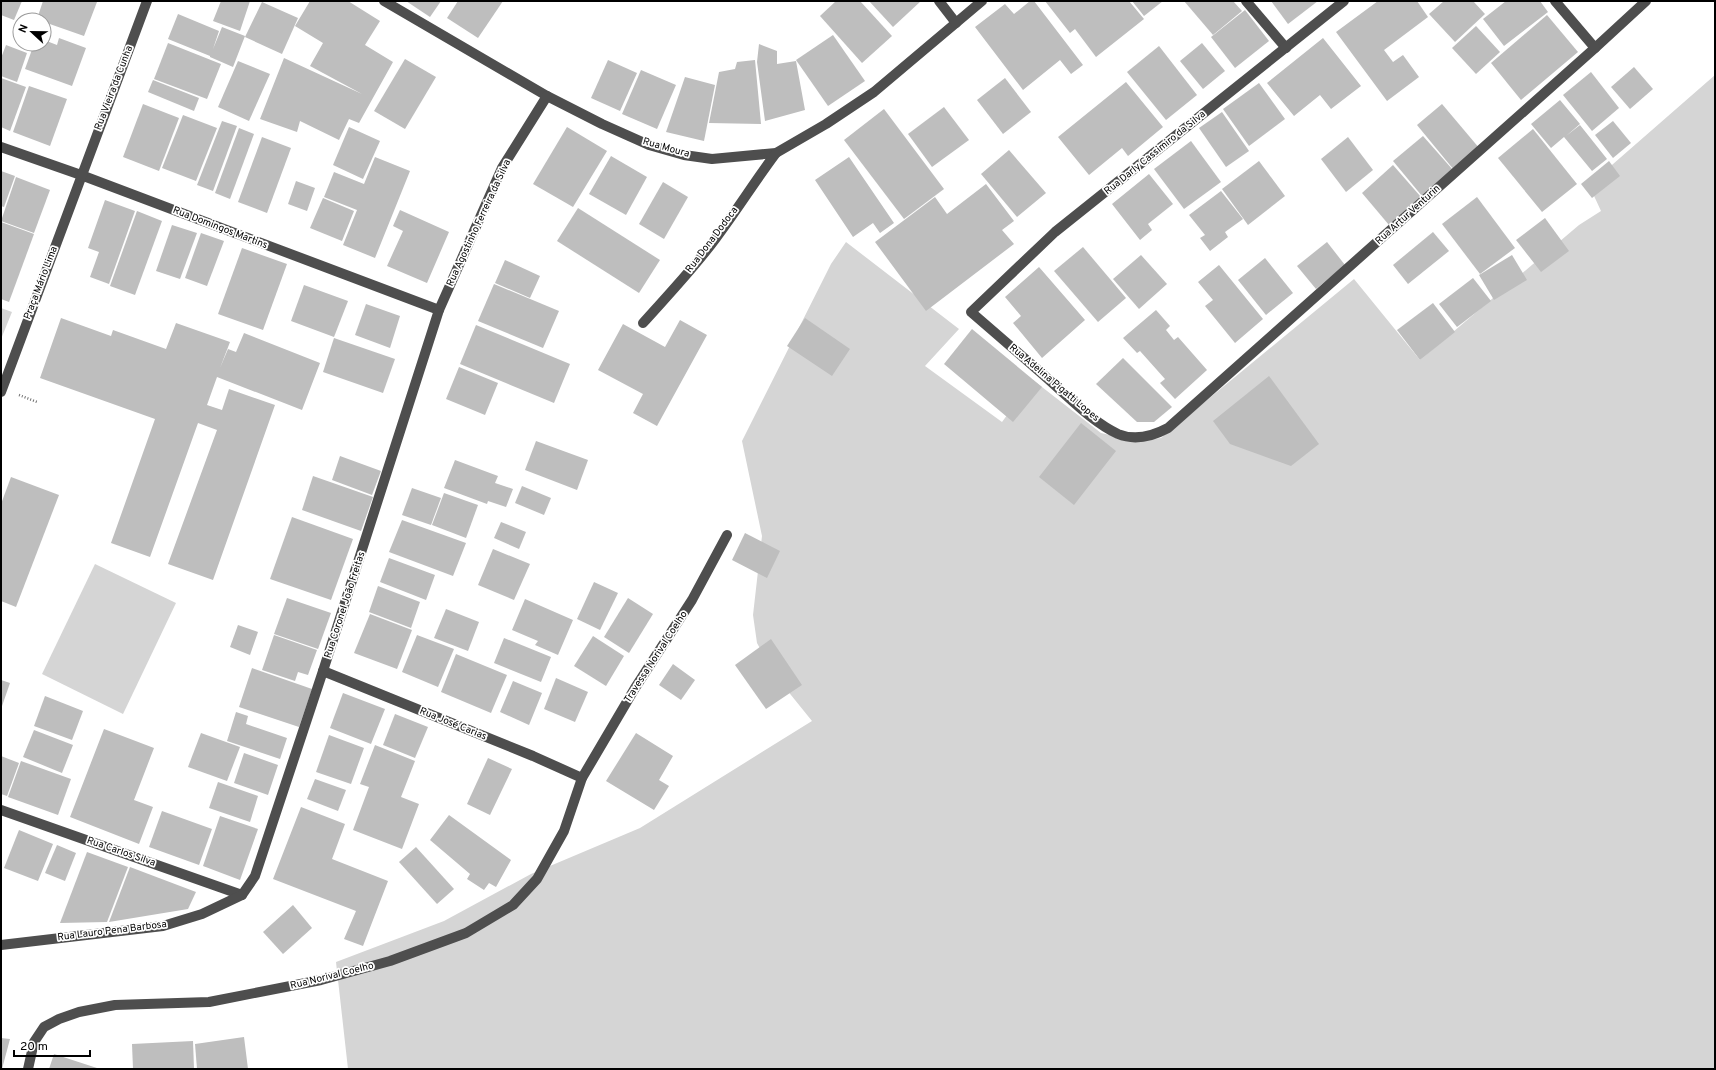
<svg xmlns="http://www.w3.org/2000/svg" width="1716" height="1070" font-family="Overpass,sans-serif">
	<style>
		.green { fill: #d5d5d5 }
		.building { fill: #bebebe }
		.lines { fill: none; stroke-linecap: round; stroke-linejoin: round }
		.path { stroke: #707070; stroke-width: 2.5; stroke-dasharray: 1 2; stroke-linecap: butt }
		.minor { stroke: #4e4e4e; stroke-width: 10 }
		.labels { text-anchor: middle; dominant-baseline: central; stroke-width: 3.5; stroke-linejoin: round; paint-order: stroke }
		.street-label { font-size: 10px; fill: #000; stroke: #fff }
	</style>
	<rect width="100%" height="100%" fill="#fff"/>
	<g class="green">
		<path d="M 1715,75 L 1715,1069 L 348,1069 L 336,962 L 444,921 L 531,874 L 640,828 L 812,721 L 774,674 L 757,643 L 753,615 L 762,536 L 742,441 L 831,264 L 846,242 L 959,329 L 925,366 L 1002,422 L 1033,380 L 1101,433 L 1136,441 L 1161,438 L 1354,279 L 1420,360 L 1579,225 L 1601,211 L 1589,185 Z"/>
		<path d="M 1,308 L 12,312 L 1,339 Z"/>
		<path d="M 95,564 L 176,603 L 123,714 L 42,674 Z"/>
	</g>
	<g class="building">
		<path d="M 1,1 L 22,1 L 14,20 L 1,15 Z"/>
		<path d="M 43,1 L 97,2 L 84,36 L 44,22 L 44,20 L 37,19 Z"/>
		<path d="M 221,1 L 250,1 L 240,31 L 213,21 Z"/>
		<path d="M 310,1 L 348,1 L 380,21 L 365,45 L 393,62 L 359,123 L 349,119 L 339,140 L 300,121 L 297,132 L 260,119 L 284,58 L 362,94 L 310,66 L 323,43 L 295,26 Z"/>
		<path d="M 406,1 L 441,1 L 430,17 Z"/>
		<path d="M 458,1 L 503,1 L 478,38 L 447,18 Z"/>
		<path d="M 836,1 L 860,1 L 892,36 L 862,63 L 820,16 Z"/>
		<path d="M 869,1 L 921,1 L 893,27 Z"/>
		<path d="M 1030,1 L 1034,1 L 1083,65 L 1071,74 L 1060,60 L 1023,90 L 975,27 L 1005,4 L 1014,14 Z"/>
		<path d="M 1045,1 L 1129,1 L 1144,19 L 1096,57 L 1075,29 L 1070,33 Z"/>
		<path d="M 1132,1 L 1163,1 L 1144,16 Z"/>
		<path d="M 1184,1 L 1233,1 L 1242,11 L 1213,35 Z"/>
		<path d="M 1271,1 L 1318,1 L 1288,24 Z"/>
		<path d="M 1378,1 L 1417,1 L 1428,17 L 1384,50 L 1393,62 L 1403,55 L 1419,77 L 1387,101 L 1336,32 Z"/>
		<path d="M 1444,1 L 1473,1 L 1485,14 L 1455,42 L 1429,14 Z"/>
		<path d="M 1506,1 L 1540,1 L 1548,12 L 1504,46 L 1483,19 Z"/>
		<path d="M 262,2 L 298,18 L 282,54 L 245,37 Z"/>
		<path d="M 1245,10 L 1269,41 L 1235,68 L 1211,37 Z"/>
		<path d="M 178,14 L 219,31 L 213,49 L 222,27 L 245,36 L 233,67 L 210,57 L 210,56 L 168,39 Z"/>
		<path d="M 1547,15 L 1578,52 L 1521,100 L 1491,63 Z"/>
		<path d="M 1476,26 L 1500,52 L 1476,74 L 1452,48 Z"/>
		<path d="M 833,35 L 865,81 L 828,106 L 796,60 Z"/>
		<path d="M 59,38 L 86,48 L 72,86 L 25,69 L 34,44 L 44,44 L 44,40 L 57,45 Z"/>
		<path d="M 1323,38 L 1361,86 L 1331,109 L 1320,95 L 1294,116 L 1267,83 Z"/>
		<path d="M 168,43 L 221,64 L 207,99 L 154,79 Z"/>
		<path d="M 1202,43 L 1225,71 L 1203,89 L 1180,61 Z"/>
		<path d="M 759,44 L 777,51 L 777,64 L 796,61 L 805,110 L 765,121 L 757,62 Z"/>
		<path d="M 6,45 L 27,53 L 17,82 L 1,76 L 1,58 Z"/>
		<path d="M 1159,46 L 1197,95 L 1166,120 L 1127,72 Z"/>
		<path d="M 405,59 L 436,77 L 405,129 L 374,111 Z"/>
		<path d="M 608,60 L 637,73 L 620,111 L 591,98 Z"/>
		<path d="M 755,60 L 761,124 L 709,123 L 719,72 L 735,69 L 737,62 Z"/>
		<path d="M 238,61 L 270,74 L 249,121 L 218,107 Z"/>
		<path d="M 1634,67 L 1653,89 L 1630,109 L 1611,87 Z"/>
		<path d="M 641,70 L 676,85 L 657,129 L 622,114 Z"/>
		<path d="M 1591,72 L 1619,108 L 1592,131 L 1563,95 Z"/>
		<path d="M 685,77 L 715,85 L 704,141 L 666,132 Z"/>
		<path d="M 1,78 L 26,87 L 10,131 L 1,127 Z"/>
		<path d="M 1005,78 L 1031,112 L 1003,134 L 977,100 Z"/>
		<path d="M 153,80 L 199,98 L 194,111 L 148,92 Z"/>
		<path d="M 1126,82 L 1163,127 L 1128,156 L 1122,148 L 1089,175 L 1058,137 Z"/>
		<path d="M 1259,83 L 1285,119 L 1249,146 L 1223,109 Z"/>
		<path d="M 29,86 L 67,99 L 50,146 L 13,132 Z"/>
		<path d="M 1560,100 L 1580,124 L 1566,136 L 1580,125 L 1607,159 L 1592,171 L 1564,137 L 1551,148 L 1531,124 Z"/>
		<path d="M 143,104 L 179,118 L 159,171 L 123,157 Z"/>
		<path d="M 1442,104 L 1480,149 L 1454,170 L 1417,125 Z"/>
		<path d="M 944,107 L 969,140 L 932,167 L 908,134 Z"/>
		<path d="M 884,109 L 944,189 L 904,219 L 844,140 Z"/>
		<path d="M 1222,112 L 1249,151 L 1226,167 L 1199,128 Z"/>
		<path d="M 183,115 L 217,128 L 196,181 L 162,168 Z"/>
		<path d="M 222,121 L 237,126 L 213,191 L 197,185 Z"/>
		<path d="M 1613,121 L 1631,143 L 1613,158 L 1595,135 Z"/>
		<path d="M 349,127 L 380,141 L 363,179 L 333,165 Z"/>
		<path d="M 567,127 L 607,151 L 573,207 L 533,184 Z"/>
		<path d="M 239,128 L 254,134 L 230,199 L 215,193 Z"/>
		<path d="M 1533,129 L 1577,184 L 1542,212 L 1498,158 Z"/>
		<path d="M 1423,136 L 1453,170 L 1422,196 L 1393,161 Z"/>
		<path d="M 262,137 L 291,148 L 267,213 L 238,202 Z"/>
		<path d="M 1348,137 L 1373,170 L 1346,192 L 1321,159 Z"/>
		<path d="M 1191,141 L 1221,182 L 1184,209 L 1154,169 Z"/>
		<path d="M 1009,150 L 1046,193 L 1017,217 L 981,174 Z"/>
		<path d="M 611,156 L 647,177 L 626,215 L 589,194 Z"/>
		<path d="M 375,157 L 410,171 L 375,258 L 343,245 L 357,210 L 324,197 L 334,172 L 364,184 Z"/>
		<path d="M 849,157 L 894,223 L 880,233 L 873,223 L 853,237 L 815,180 Z"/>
		<path d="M 1259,161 L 1285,196 L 1248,225 L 1222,189 Z"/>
		<path d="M 1609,161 L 1620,176 L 1592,198 L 1581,184 Z"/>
		<path d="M 1393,165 L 1421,197 L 1389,225 L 1362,193 Z"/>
		<path d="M 1,171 L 15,176 L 4,207 L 1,206 Z"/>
		<path d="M 1149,174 L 1173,204 L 1148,224 L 1152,230 L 1140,240 L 1112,204 Z"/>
		<path d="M 16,177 L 50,190 L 34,233 L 1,221 Z"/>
		<path d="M 296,181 L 315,188 L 307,211 L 288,204 Z"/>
		<path d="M 663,182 L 688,197 L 664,239 L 639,224 Z"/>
		<path d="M 986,184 L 1014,221 L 1002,230 L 1014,244 L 926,311 L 875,242 L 935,197 L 947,214 Z"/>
		<path d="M 1221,191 L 1243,219 L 1225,232 L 1228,237 L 1210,251 L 1200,238 L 1205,235 L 1189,215 Z"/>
		<path d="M 1477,197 L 1515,248 L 1480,274 L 1442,224 Z"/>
		<path d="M 323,198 L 354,211 L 342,241 L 310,228 Z"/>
		<path d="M 105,200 L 135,211 L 109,284 L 90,277 L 99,252 L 88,248 Z"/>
		<path d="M 578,208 L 660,260 L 639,293 L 557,241 Z"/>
		<path d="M 400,210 L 449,232 L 427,283 L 387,266 L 403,231 L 393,226 Z"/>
		<path d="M 137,211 L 162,221 L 135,295 L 110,286 Z"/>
		<path d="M 1545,218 L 1569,251 L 1541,272 L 1516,240 Z"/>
		<path d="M 1,222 L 34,234 L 9,302 L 1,299 Z"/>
		<path d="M 172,225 L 197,233 L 180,279 L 156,271 Z"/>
		<path d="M 1433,232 L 1449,251 L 1408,284 L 1393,265 Z"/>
		<path d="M 201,233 L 224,241 L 207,286 L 185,278 Z"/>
		<path d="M 1327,242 L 1345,265 L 1316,289 L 1297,266 Z"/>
		<path d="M 1083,247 L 1126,298 L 1098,322 L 1054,271 Z"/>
		<path d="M 242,248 L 287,264 L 263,330 L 218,314 Z"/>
		<path d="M 1141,255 L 1167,284 L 1139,309 L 1113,279 Z"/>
		<path d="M 1512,255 L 1527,280 L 1494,300 L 1479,275 Z"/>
		<path d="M 1265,258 L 1293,293 L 1266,315 L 1238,280 Z"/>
		<path d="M 505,260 L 540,276 L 530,298 L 495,283 Z"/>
		<path d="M 1219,265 L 1263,319 L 1235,343 L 1205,306 L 1213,300 L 1198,282 Z"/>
		<path d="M 1039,267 L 1085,320 L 1042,358 L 1013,323 L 1021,316 L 1005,297 Z"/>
		<path d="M 1473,278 L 1491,301 L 1457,327 L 1439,304 Z"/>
		<path d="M 494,284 L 559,311 L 543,348 L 478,321 Z"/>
		<path d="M 304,285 L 348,301 L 334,337 L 291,321 Z"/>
		<path d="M 1433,303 L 1455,332 L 1420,360 L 1397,330 Z"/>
		<path d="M 366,304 L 400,316 L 390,348 L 355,335 Z"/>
		<path d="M 1156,310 L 1170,326 L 1166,330 L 1174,340 L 1178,337 L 1207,370 L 1175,399 L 1160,383 L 1165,379 L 1140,351 L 1137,353 L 1123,338 Z"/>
		<path d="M 61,318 L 111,336 L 113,330 L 166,349 L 176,323 L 230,342 L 220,368 L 228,349 L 236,352 L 244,333 L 320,363 L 302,410 L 217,377 L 207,405 L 222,410 L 229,389 L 275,405 L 213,580 L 168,564 L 217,430 L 198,423 L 150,557 L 111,543 L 155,419 L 40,378 Z"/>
		<path d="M 805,318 L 850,349 L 832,376 L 787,346 Z"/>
		<path d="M 680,320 L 707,335 L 657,426 L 633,413 L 643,394 L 598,370 L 623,324 L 665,347 Z"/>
		<path d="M 476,325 L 570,364 L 554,403 L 460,364 Z"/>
		<path d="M 972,329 L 1042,387 L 1013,422 L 944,364 Z"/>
		<path d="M 334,338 L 395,359 L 383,393 L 323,372 Z"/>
		<path d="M 1123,358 L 1172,407 L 1154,422 L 1137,422 L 1096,384 Z"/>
		<path d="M 459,367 L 498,383 L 485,415 L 446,399 Z"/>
		<path d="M 1269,376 L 1319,444 L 1291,466 L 1230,444 L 1213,421 Z"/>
		<path d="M 1081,423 L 1116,451 L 1074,505 L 1039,477 Z"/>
		<path d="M 536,441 L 588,460 L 577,490 L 525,470 Z"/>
		<path d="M 340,456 L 381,471 L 372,495 L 332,480 Z"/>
		<path d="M 455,460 L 498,476 L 495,483 L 513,489 L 506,507 L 488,501 L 487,504 L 444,488 Z"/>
		<path d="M 313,476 L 373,497 L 361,531 L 302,510 Z"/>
		<path d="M 11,477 L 59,495 L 16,607 L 1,601 L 1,504 Z"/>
		<path d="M 522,486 L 551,498 L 544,515 L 515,503 Z"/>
		<path d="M 412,488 L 441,498 L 431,525 L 402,515 Z"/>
		<path d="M 444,493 L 478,505 L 466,538 L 432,525 Z"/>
		<path d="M 292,517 L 353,539 L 331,600 L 270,579 Z"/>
		<path d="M 402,520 L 466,543 L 453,576 L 389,552 Z"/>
		<path d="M 501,522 L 526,532 L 519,549 L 494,538 Z"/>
		<path d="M 745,533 L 780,551 L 767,578 L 732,560 Z"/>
		<path d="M 493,549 L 530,564 L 514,600 L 478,585 Z"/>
		<path d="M 389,558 L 435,575 L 426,600 L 380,582 Z"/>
		<path d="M 594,582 L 618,593 L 600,630 L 577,619 Z"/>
		<path d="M 378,586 L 420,602 L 411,628 L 369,612 Z"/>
		<path d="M 287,598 L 331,613 L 318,649 L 274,634 Z"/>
		<path d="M 628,598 L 653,614 L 629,653 L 604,637 Z"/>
		<path d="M 525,599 L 573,620 L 558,655 L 535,645 L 538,641 L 512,630 Z"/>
		<path d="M 446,609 L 479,622 L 468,651 L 434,638 Z"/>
		<path d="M 370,614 L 412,630 L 397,669 L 354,653 Z"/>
		<path d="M 238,625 L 258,632 L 250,655 L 230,647 Z"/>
		<path d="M 274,635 L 317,650 L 308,675 L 298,672 L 295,681 L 262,670 Z"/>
		<path d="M 417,635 L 454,649 L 438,687 L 402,672 Z"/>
		<path d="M 593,636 L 624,656 L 606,686 L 574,666 Z"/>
		<path d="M 504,638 L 551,657 L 541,682 L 494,663 Z"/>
		<path d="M 771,639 L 802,685 L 766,709 L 735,665 Z"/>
		<path d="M 456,654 L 507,675 L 491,713 L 441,692 Z"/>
		<path d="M 673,664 L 695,680 L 681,700 L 659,685 Z"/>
		<path d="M 252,668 L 312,689 L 299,727 L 239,707 Z"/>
		<path d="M 556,678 L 588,692 L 575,722 L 544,709 Z"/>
		<path d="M 1,680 L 10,683 L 1,709 Z"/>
		<path d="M 513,681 L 542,693 L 529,725 L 500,712 Z"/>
		<path d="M 343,693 L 385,709 L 371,744 L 330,728 Z"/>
		<path d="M 45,696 L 83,711 L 72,740 L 34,726 Z"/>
		<path d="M 236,712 L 248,716 L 246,724 L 287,738 L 280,759 L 227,741 Z"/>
		<path d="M 395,714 L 428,727 L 415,758 L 383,745 Z"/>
		<path d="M 104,729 L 154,748 L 134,800 L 153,807 L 139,844 L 70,817 Z"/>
		<path d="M 34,730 L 73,745 L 62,773 L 23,757 Z"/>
		<path d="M 201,733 L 240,747 L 227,781 L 188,767 Z"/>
		<path d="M 636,733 L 673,756 L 659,780 L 669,786 L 654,810 L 606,781 Z"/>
		<path d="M 329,735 L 364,748 L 351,784 L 316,772 Z"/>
		<path d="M 375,745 L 415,761 L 401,797 L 419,804 L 402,849 L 353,830 L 369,787 L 360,784 Z"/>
		<path d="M 244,753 L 278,765 L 268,795 L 234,783 Z"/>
		<path d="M 1,756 L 19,763 L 7,796 L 1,794 Z"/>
		<path d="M 488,758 L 512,769 L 490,815 L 467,804 Z"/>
		<path d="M 21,761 L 71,779 L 58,815 L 8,797 Z"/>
		<path d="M 315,779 L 346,790 L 338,811 L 307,799 Z"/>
		<path d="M 218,782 L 258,796 L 250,822 L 209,808 Z"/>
		<path d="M 301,807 L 345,824 L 332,859 L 388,881 L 363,946 L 344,939 L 356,911 L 273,879 Z"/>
		<path d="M 162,811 L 212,829 L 199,865 L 149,847 Z"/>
		<path d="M 449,815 L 511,860 L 496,887 L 489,883 L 484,890 L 467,879 L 470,874 L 430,840 Z"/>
		<path d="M 220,816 L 258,829 L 240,880 L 203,866 Z"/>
		<path d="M 19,830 L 53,844 L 38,881 L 4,868 Z"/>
		<path d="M 57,845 L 76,853 L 65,881 L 45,873 Z"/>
		<path d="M 416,847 L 454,889 L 437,904 L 399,862 Z"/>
		<path d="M 87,852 L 128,867 L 107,922 L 60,923 Z"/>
		<path d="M 130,867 L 196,892 L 188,909 L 109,922 Z"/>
		<path d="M 293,905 L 312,928 L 283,954 L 263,932 Z"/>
		<path d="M 244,1037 L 248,1069 L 197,1069 L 195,1044 Z"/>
		<path d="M 1,1038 L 10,1039 L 2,1069 L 1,1069 Z"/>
		<path d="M 193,1041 L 194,1069 L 133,1069 L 132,1044 Z"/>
		<path d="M 54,1054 L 100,1069 L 49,1069 Z"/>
	</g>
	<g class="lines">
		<path class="path" d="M 19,395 L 37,402"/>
		<g class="minor">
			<path d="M 384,1 L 547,96 L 602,124 L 649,145 L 684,155 L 712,159 L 776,153 L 826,124 L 874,92 L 982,1"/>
			<path d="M 939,1 L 956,23"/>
			<path d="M 1246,1 L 1286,48"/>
			<path d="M 1344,1 L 1055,232 L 971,312 C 1000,337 1029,362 1058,388 C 1076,404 1096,424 1118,434 C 1135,441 1153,436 1168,428 L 1595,48 L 1646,1"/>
			<path d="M 1555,1 L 1595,48"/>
			<path d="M 1,147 L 81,175 L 439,310"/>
			<path d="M 643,323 C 668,295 694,268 716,238 C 737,210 755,181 776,153"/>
			<path d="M 1,392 L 147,1"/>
			<path d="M 323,671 L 533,756 L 582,778"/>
			<path d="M 1,810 L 242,895"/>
			<path d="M 1,945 L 163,926 L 202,914 L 242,895 L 255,876 L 323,671 L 439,310 L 502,168 L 547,96"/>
			<path d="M 28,1069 L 34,1042 L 44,1027 L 59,1019 L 79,1012 L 115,1005 L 209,1002 L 321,980 L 390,961 L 466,933 L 513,905 L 537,879 L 564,831 L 582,778 L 635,688 L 692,600 L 727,535"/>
		</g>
	</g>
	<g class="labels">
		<g class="street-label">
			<text transform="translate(114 88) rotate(-69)">Rua Vieira da Cunha</text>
			<text transform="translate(666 148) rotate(16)">Rua Moura</text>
			<text transform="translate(1155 153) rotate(-39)">Rua Darly Cassimiro da Silva</text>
			<text transform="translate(1408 215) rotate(-42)">Rua Artur Venturin</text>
			<text transform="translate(479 223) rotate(-65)">Rua Agostinho Ferreira da Silva</text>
			<text transform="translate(220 228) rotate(21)">Rua Domingos Martins</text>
			<text transform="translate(712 240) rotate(-53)">Rua Dona Dodoca</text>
			<text transform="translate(41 283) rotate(-69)">Praça Mário Lima</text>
			<text transform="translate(1054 383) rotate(40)">Rua Adelina Pigatti Lopes</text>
			<text transform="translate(345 605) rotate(-72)">Rua Coronel João Freitas</text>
			<text transform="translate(656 657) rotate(-57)">Travessa Norival Coelho</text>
			<text transform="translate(453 724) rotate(22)">Rua José Carias</text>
			<text transform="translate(121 852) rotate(19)">Rua Carlos Silva</text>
			<text transform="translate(112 931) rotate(-7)">Rua Lauro Pena Barbosa</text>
			<text transform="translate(332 976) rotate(-14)">Rua Norival Coelho</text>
		</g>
	</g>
	<rect width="1716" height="1070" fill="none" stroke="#000000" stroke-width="4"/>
	<g transform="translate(32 32) rotate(292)"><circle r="19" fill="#ffffff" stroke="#999999"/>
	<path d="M0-3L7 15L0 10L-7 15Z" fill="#000000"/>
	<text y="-6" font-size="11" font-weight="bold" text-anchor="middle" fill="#000000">N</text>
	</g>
	<path d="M14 1050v6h76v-6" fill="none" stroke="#000000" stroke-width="2"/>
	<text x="20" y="1050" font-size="12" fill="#000000" stroke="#ffffff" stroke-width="3" paint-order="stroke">20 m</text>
</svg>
